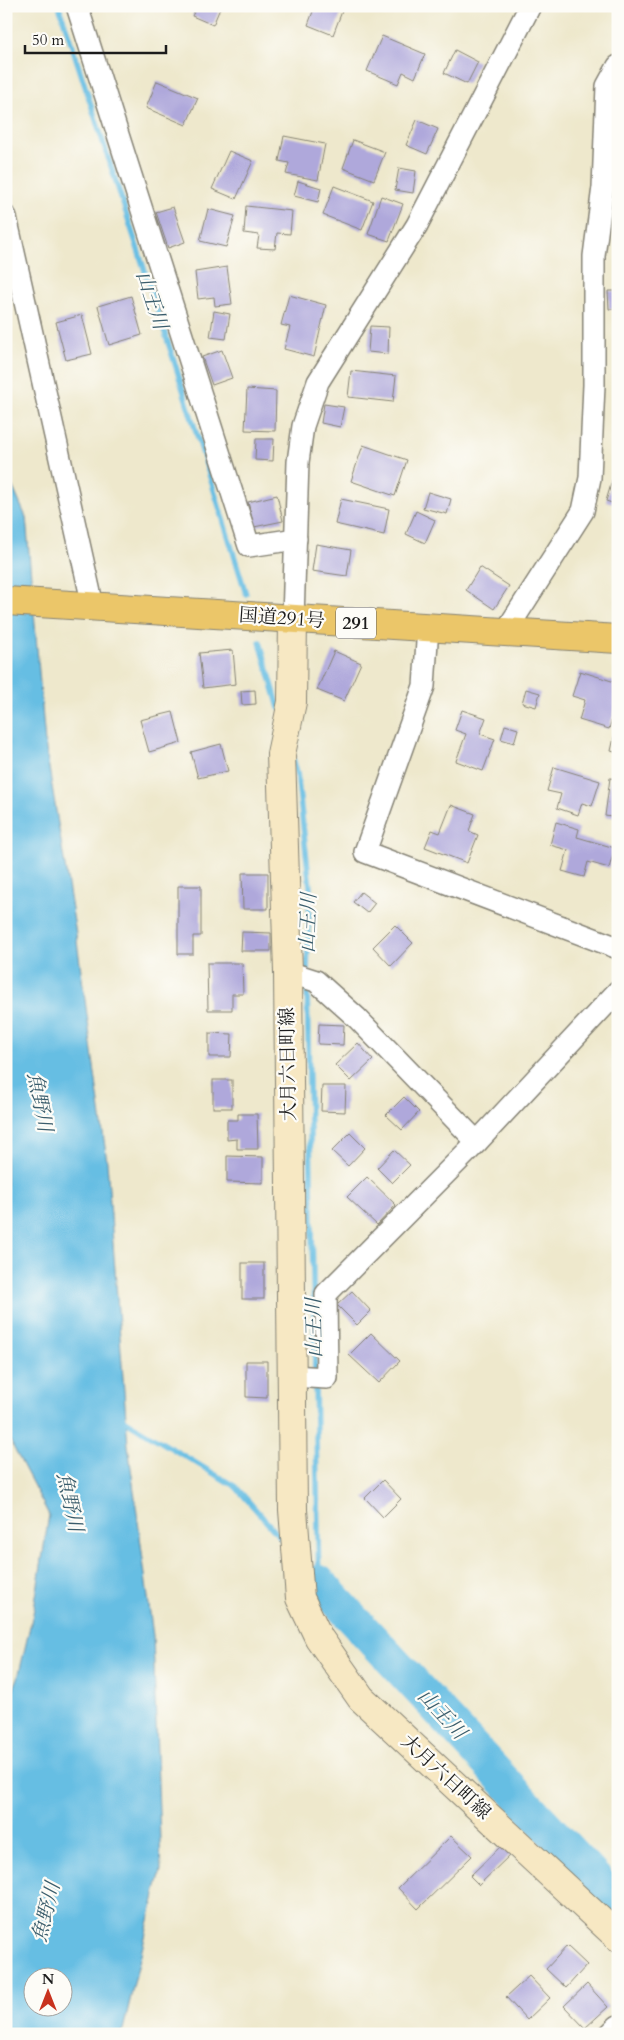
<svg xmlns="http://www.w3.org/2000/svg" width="624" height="2040" font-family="Cardo,'Noto Serif JP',serif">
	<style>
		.water { fill: #66bee3; stroke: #416d80; fill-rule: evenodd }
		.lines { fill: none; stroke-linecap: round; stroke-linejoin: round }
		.stream { stroke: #66bee3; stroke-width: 5.5 }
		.river { stroke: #66bee3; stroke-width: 34 }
		.building { fill: #afa8db }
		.minor-casing { stroke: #858274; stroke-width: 24 }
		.secondary-casing { stroke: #858274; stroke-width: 30 }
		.trunk-casing { stroke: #858274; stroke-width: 30 }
		.minor { stroke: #fff; stroke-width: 21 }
		.secondary { stroke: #f7e8c3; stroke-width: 28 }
		.trunk { stroke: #ebc669; stroke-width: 28 }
		.labels { text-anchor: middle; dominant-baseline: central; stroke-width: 4.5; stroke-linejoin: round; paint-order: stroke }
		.shield { fill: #fdfcf7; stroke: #605f5e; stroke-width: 1 }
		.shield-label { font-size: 18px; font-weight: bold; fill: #1c1c1c }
		.street-label { font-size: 19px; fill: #1c1c1c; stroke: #fdfcf7 }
		.water-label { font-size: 20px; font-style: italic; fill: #3a5d6c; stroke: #fdfcf7 }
	</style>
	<rect width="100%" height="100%" fill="#fdfcf7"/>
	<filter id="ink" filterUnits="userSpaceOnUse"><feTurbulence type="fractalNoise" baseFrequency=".02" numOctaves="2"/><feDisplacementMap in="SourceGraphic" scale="10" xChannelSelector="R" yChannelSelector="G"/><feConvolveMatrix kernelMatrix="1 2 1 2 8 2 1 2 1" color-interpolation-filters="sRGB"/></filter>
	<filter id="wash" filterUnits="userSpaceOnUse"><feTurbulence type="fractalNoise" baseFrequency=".0096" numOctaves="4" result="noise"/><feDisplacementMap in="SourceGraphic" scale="20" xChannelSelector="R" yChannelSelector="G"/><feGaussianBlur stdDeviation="1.12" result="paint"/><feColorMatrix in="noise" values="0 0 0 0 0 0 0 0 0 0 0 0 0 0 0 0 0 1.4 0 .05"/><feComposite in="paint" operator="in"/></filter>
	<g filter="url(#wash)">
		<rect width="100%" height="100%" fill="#eee8cc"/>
		<path class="water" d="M 6,472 L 26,517 L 45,743 L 76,934 L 107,1162 L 128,1445 L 153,1636 L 161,1870 L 122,2034 L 6,2034 L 6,1707 L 18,1678 L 34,1609 L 49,1515 L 6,1433 ZM 32,1978 L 62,1978 L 62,2008 L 32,2008 Z"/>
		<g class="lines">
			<g class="stream">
				<path d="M 59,6 L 176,367 L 246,594"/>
				<path d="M 260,642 L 279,708"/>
				<path d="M 293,758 L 297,772 L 310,887 L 307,972"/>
				<path d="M 307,982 L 315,1372"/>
				<path d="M 315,1381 L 319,1582"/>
				<path d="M 121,1418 L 236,1487 L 286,1544"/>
			</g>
			<path class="river" d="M 319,1582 L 618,1903"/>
		</g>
		<g id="blocks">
			<g class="building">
				<path d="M 197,6 L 221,6 L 213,25 L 192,16 Z"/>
				<path d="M 315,6 L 344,6 L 333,35 L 308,25 Z"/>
				<path d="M 382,36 L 425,54 L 415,78 L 403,72 L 398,84 L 367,71 Z"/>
				<path d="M 455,50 L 478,62 L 467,84 L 444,73 Z"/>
				<path d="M 157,81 L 198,98 L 186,125 L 146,108 Z"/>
				<path d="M 417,120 L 438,129 L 427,154 L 406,145 Z"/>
				<path d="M 284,136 L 325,144 L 318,180 L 286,174 L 289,163 L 279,161 Z"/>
				<path d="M 353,140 L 385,152 L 374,180 L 343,168 Z"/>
				<path d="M 229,151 L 253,161 L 236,199 L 212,189 Z"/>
				<path d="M 399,168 L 416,171 L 413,193 L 395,190 Z"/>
				<path d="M 298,181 L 321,188 L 318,202 L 294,196 Z"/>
				<path d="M 334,186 L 373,201 L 362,230 L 323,215 Z"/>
				<path d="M 381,196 L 403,204 L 389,241 L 368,234 Z"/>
				<path d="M 246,206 L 292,211 L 290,234 L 277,233 L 275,249 L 257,248 L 259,235 L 244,233 Z"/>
				<path d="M 173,207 L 185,242 L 168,248 L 156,212 Z"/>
				<path d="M 208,209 L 235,216 L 226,247 L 200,241 Z"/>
				<path d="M 227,267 L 232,304 L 215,306 L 214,297 L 198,299 L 195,272 Z"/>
				<path d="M 608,291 L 618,291 L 618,309 L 609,309 Z"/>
				<path d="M 289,295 L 326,305 L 314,357 L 284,349 L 290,327 L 281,325 Z"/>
				<path d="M 131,296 L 142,335 L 109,345 L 98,306 Z"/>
				<path d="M 214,311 L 230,314 L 226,339 L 210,337 Z"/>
				<path d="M 82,315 L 92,354 L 66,360 L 56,322 Z"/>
				<path d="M 370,326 L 389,327 L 388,354 L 368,352 Z"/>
				<path d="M 222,350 L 232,378 L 212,385 L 202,357 Z"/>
				<path d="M 351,371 L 396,376 L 393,402 L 348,397 Z"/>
				<path d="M 247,389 L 276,391 L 275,431 L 245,430 Z"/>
				<path d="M 324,404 L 344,407 L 340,427 L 321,423 Z"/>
				<path d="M 256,439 L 274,439 L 273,461 L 255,460 Z"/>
				<path d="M 363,445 L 407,460 L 395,496 L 351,481 Z"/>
				<path d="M 617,464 L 618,464 L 618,505 L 606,501 Z"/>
				<path d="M 428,492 L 451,499 L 447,514 L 423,508 Z"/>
				<path d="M 277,495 L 283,521 L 254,527 L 248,502 Z"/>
				<path d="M 341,499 L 389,509 L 384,535 L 335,524 Z"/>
				<path d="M 416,511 L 435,520 L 425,543 L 406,534 Z"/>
				<path d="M 316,544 L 351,550 L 347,576 L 312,571 Z"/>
				<path d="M 480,567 L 509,586 L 494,609 L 466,590 Z"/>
				<path d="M 233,650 L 236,684 L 203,688 L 199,653 Z"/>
				<path d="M 334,651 L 361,663 L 344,701 L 317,690 Z"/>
				<path d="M 580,671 L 618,683 L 618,699 L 609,729 L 579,720 L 585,700 L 572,696 Z"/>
				<path d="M 526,689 L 540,693 L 536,707 L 522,703 Z"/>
				<path d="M 255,690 L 256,704 L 242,705 L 241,691 Z"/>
				<path d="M 462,710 L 486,718 L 480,734 L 495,739 L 483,771 L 456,761 L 466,734 L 455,730 Z"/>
				<path d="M 173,712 L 181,743 L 149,752 L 140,720 Z"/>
				<path d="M 617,724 L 618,724 L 618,753 L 611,751 Z"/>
				<path d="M 505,725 L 518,729 L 514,743 L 501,739 Z"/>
				<path d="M 221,744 L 228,771 L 198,778 L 191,752 Z"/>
				<path d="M 554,767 L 600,781 L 592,806 L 582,803 L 578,815 L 557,808 L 561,794 L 547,791 Z"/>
				<path d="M 610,778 L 618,779 L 618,818 L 605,816 Z"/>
				<path d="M 451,805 L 475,814 L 469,831 L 478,835 L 467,863 L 425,847 L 432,830 L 440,833 Z"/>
				<path d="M 556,822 L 579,829 L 577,837 L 615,848 L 609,868 L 588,862 L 584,877 L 562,871 L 568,850 L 550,845 Z"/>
				<path d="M 242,873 L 268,873 L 268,909 L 243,909 Z"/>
				<path d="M 178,886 L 201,886 L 201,936 L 193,936 L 193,954 L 178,954 Z"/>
				<path d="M 361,892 L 375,903 L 367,913 L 353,902 Z"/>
				<path d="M 395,925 L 413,943 L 391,966 L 373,947 Z"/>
				<path d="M 242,932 L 271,933 L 271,951 L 241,951 Z"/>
				<path d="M 207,963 L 242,963 L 243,994 L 232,994 L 232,1010 L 208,1010 Z"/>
				<path d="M 319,1024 L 344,1025 L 343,1045 L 318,1044 Z"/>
				<path d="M 209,1033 L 232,1034 L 231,1057 L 209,1057 Z"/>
				<path d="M 358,1043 L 373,1060 L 351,1081 L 335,1065 Z"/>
				<rect x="213" y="1080" width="19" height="28"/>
				<path d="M 322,1086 L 346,1086 L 345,1112 L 321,1111 Z"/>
				<path d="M 404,1097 L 419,1112 L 402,1130 L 386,1115 Z"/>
				<path d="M 238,1114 L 257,1114 L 258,1149 L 237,1149 L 237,1139 L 227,1140 L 227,1120 L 238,1120 Z"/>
				<path d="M 350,1133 L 365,1148 L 348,1166 L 332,1151 Z"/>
				<path d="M 394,1150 L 410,1165 L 392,1183 L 377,1168 Z"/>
				<path d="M 227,1156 L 263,1157 L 263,1183 L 227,1182 Z"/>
				<path d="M 367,1177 L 396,1205 L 377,1225 L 347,1197 Z"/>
				<rect x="242" y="1263" width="22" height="36"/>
				<path d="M 352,1291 L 371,1311 L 357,1325 L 337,1305 Z"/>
				<path d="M 371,1333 L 400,1361 L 379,1383 L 349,1355 Z"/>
				<path d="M 246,1361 L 267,1361 L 267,1398 L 246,1397 Z"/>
				<path d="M 383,1480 L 401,1499 L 383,1517 L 365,1498 Z"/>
				<path d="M 451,1836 L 472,1856 L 418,1909 L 398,1888 Z"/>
				<path d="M 503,1844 L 512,1853 L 479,1885 L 470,1876 Z"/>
				<path d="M 567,1946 L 587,1965 L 566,1988 L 546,1969 Z"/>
				<path d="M 529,1976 L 550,1998 L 527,2020 L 506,1997 Z"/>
				<path d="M 587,1984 L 608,2007 L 585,2028 L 564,2006 Z"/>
			</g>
		</g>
	</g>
	<g filter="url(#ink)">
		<use href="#blocks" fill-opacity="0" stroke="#858274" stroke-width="1"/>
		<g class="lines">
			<defs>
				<g id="minor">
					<path d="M 77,6 L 249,546 L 296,539"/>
					<path d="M 6,217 L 93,606"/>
					<path d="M 293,619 L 298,462 L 303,426 L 318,382 L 417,225 L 530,6"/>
					<path d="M 428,627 L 424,686 L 365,852 L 618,948"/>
					<path d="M 506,631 L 583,511 L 590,478 L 594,385 L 594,256 L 603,187 L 607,86 L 618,66"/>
					<path d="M 288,972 L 316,981 L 357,1018 L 477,1142"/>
					<path d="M 291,1376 L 327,1378 L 326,1294 L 477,1142 L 618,991"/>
					<path d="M 610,2034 L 618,2026"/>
				</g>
				<path id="secondary" d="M 293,619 L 292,702 L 281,754 L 288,972 L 293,1510 L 300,1598 L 319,1638 L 361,1698 L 618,1937"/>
				<path id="trunk" d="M 6,601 L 618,639"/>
			</defs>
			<use href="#minor" class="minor-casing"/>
			<use href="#secondary" class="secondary-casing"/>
			<use href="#trunk" class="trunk-casing"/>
			<use href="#minor" class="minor"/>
			<use href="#secondary" class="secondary"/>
			<use href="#trunk" class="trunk"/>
		</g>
	</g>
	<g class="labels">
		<rect class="shield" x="336" y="607.5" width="40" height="31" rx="4"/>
		<g class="shield-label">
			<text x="356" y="623">291</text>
		</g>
		<g class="street-label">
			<text transform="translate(282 618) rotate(4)">国道291号</text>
			<text transform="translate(288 1064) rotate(-91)">大月六日町線</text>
			<text transform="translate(446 1777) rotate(43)">大月六日町線</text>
		</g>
		<g class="water-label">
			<text transform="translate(152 300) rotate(72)">山王川</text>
			<text transform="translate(308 923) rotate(-88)">山王川</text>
			<text transform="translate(40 1102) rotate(79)">魚野川</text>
			<text transform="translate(314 1328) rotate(-91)">山王川</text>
			<text transform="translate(70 1502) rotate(78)">魚野川</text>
			<text transform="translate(442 1714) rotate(47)">山王川</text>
			<text transform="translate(46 1912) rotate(-76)">魚野川</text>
		</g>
	</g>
	<rect width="624" height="2040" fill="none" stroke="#fdfcf7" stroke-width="25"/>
	<g transform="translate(48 1992)"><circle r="24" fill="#fdfcf7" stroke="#a3a29f"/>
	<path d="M0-4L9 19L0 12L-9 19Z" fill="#c8321e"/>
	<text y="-8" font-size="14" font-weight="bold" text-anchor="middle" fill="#1c1c1c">N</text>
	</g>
	<path d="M25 45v8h141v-8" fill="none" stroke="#1c1c1c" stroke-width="2.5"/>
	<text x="32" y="45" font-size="15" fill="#1c1c1c" stroke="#fdfcf7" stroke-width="4" paint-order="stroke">50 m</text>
</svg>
